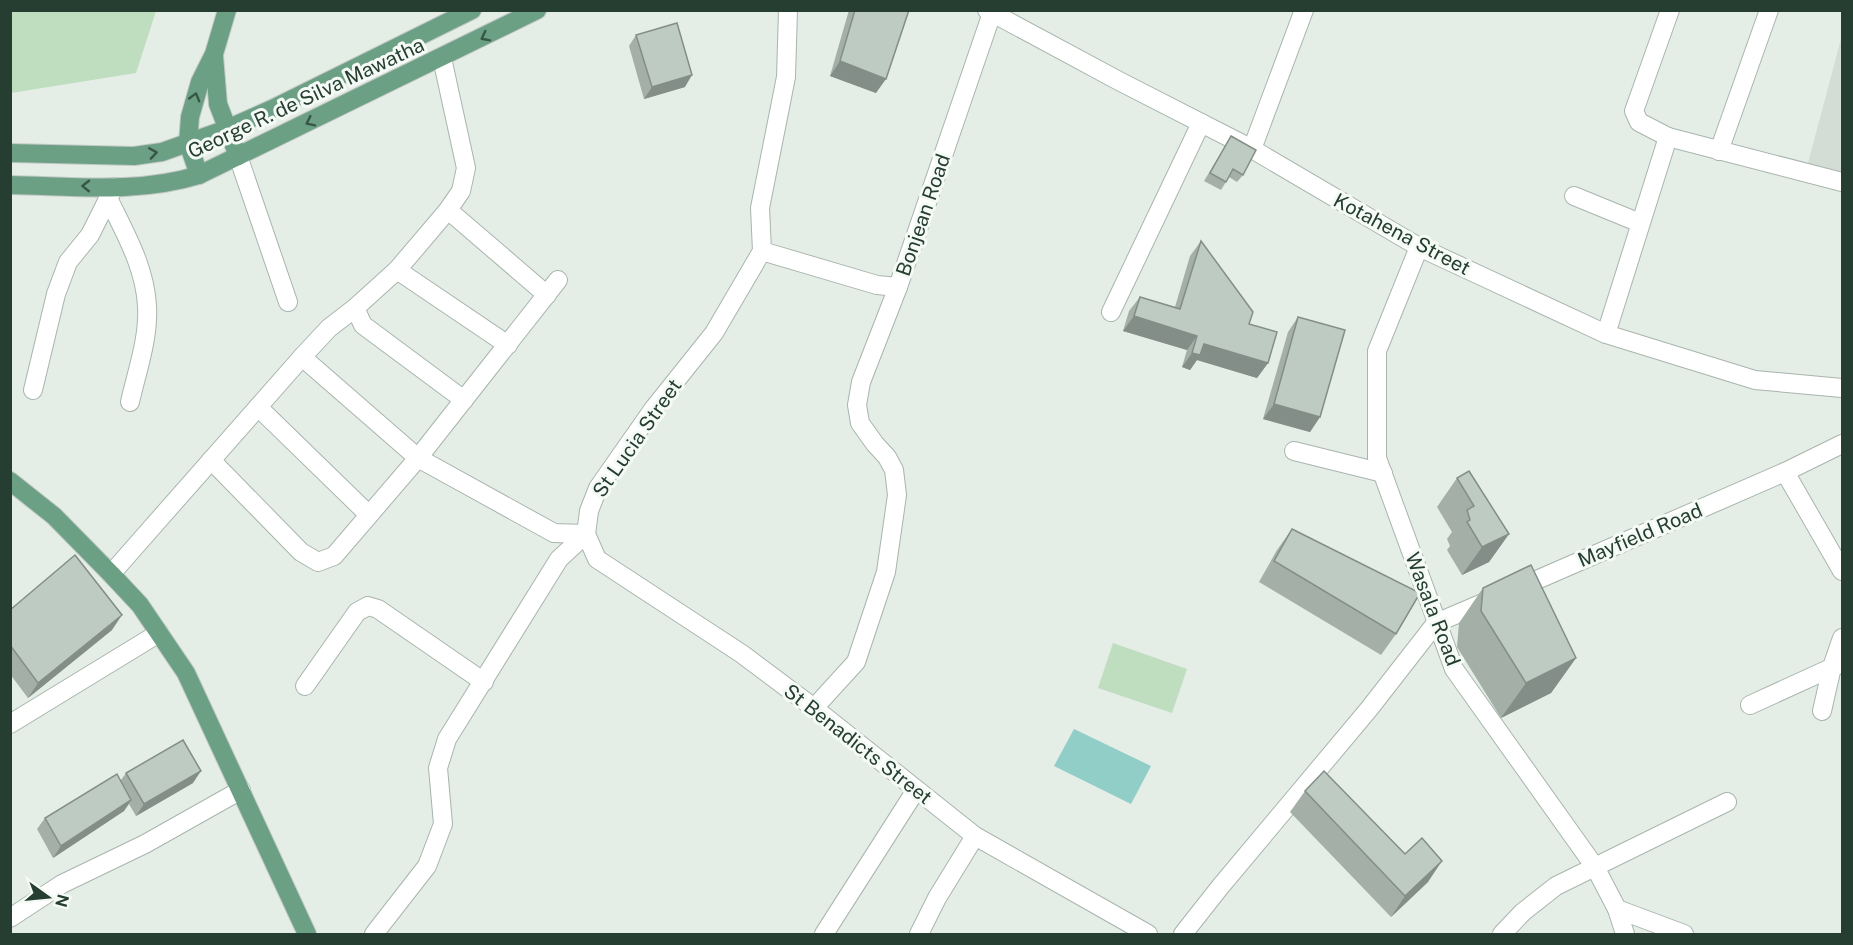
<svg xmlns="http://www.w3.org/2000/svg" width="1853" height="945" font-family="'Public Sans',sans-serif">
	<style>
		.built { fill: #d3ddd6 }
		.green { fill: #bfddbf }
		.water { fill: #91cec7 }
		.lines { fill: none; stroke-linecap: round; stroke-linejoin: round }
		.minor-casing { stroke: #a8b5ad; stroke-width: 20 }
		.major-casing { stroke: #c2c9c5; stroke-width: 20 }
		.minor { stroke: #fff; stroke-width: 18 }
		.major { stroke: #6ca085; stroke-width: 18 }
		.wall { fill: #a3afa7 }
		.shaded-wall { fill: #848e88 }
		.building { fill: #bdcbc2; stroke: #848e88; stroke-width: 1.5 }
		.oneway { stroke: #375646 }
		.labels { text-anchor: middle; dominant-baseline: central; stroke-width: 6; stroke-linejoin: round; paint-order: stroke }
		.street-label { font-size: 20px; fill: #253e31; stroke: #f5faf6 }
	</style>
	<rect width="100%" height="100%" fill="#e5ede7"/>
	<path class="built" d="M 1842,35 L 1842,172 L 1808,163 Z"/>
	<g class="green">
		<path d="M 11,10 L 156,10 L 156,11 L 136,73 L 11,93 Z"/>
		<path d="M 1113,643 L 1187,669 L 1172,713 L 1098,688 Z"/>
	</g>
	<path class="water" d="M 1074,729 L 1151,766 L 1131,804 L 1054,766 Z"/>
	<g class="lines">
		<defs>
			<g id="minor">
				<path d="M 987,10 L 1119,81 L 1252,149 L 1419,247 L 1606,334 L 1755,380 L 1842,388"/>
				<path d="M 1668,137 L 1639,122 L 1634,111 L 1670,10"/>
				<path d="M 1252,149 L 1304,10"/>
				<path d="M 1719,151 L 1769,10"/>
				<path d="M 238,156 L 288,302"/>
				<path d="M 1574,196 L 1640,223"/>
				<path d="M 108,198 C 125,233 145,267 147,306 C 149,338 137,371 130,402"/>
				<path d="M 448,210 L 547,295"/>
				<path d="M 1419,247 L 1377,351 L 1377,458 L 1454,669 L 1595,867 L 1617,909 L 1625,934"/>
				<path d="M 762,251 L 877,285 L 898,287 L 993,10"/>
				<path d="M 397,270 L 508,345"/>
				<path d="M 355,308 L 363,325 L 464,400"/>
				<path d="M 1111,312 L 1201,123"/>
				<path d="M 1606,334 L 1668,137 L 1842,182"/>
				<path d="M 302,357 L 418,458 L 554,533 L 586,534 L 597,559 L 742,654 L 814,708 L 975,836 L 1148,934"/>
				<path d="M 33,390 L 56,294 L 68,262 L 90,235 L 114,187"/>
				<path d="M 258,407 L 369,515"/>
				<path d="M 1294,451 L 1383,473"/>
				<path d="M 211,460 L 301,552 L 318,562 L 334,556 L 418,458 L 558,280"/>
				<path d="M 1785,472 L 1842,571"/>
				<path d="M 111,574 L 302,357 L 329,328 L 355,308 L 397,270 L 448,210 L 461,191 L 466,168 L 442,58"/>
				<path d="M 1516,589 L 1785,472 L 1842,444"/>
				<path d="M 305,686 L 357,612 L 368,606 L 378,609 L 484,682"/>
				<path d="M 1750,705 L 1842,663"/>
				<path d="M 814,708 L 856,662 L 886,572 L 897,495 L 894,470 L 887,457 L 875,444 L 860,423 L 857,405 L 861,382 L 898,287"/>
				<path d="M 1822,711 L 1832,667 L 1842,638"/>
				<path d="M 10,724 L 159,633"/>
				<path d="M 1617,909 L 1684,934"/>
				<path d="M 10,918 L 62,884 L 145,844 L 241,790"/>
				<path d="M 374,934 L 427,866 L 443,824 L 438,768 L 447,739 L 559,559 L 586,534 L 589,511 L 598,488 L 654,408 L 714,333 L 762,251 L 760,208 L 786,77 L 788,10"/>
				<path d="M 824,934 L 916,790"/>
				<path d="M 919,934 L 937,898 L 975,836"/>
				<path d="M 1183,934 L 1220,887 L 1369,709 L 1436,623 L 1490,600"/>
				<path d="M 1502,934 L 1523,912 L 1556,886 L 1727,802"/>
			</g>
			<g id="major">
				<path d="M 214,56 L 218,104 L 238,156"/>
				<path d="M 10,153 L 134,156 L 162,152 L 227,129 L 272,109 L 472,10"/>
				<path d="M 199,175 L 188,143 L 190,117 L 200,82 L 214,54 L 227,10"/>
				<path d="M 10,185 C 73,186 138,194 199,175 L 537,10"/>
				<path d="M 10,481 L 54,516 L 111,574 L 140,605 L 186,673 L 307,934"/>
			</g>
		</defs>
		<use href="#minor" class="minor-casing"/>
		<use href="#major" class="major-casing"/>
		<use href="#minor" class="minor"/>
		<use href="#major" class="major"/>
	</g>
	<g class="wall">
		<path d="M 849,10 L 909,10 L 876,93 L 830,76 Z"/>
		<path d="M 636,35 L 685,87 L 644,99 L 629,46 Z"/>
		<path d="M 1231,136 L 1243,175 L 1237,182 L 1229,177 L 1221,190 L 1204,181 Z"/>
		<path d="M 1201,241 L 1249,324 L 1268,363 L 1257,378 L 1197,360 L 1190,370 L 1182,367 L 1187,350 L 1123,331 L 1129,311 L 1140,297 L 1175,307 L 1190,256 Z"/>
		<path d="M 1298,317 L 1320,417 L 1310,432 L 1263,419 L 1288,332 Z"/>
		<path d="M 1457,478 L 1509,534 L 1489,562 L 1462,575 L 1447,550 L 1450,546 L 1447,539 L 1452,532 L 1437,507 Z"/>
		<path d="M 1292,529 L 1396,634 L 1381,655 L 1259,582 L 1277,550 Z"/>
		<path d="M 1483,588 L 1576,658 L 1551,693 L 1501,718 L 1457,647 L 1459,623 Z"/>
		<path d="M 10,610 L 112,630 L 28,698 L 10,674 Z"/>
		<path d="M 126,773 L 193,783 L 136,816 L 129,804 L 124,811 L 53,858 L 37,829 L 45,818 L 121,780 Z"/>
		<path d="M 1305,791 L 1428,882 L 1391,917 L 1290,812 Z"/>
	</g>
	<g class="shaded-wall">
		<path d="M 840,61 L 886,79 L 876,93 L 830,76 Z"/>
		<path d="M 692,75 L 685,87 L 644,99 L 652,87 Z"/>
		<path d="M 1134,316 L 1197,336 L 1187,350 L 1123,331 Z"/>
		<path d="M 1204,344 L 1268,363 L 1257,378 L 1197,360 L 1190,370 L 1182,367 L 1192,353 Z"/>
		<path d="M 1274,404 L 1320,417 L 1310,432 L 1263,419 Z"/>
		<path d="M 1509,534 L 1489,562 L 1462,575 L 1482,547 Z"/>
		<path d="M 122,615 L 112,630 L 28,698 L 38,683 Z"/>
		<path d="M 1576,658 L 1551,693 L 1501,718 L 1526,683 Z"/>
		<path d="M 201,771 L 193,783 L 136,816 L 144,804 Z"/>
		<path d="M 131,800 L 124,811 L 53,858 L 61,846 Z"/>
		<path d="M 1442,861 L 1428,882 L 1391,917 L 1405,896 Z"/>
	</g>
	<g class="building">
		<path d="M 855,10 L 909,10 L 886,79 L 840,61 Z"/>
		<path d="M 677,23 L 692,75 L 652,87 L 636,35 Z"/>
		<path d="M 1231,136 L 1256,150 L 1243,175 L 1233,169 L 1226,182 L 1210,173 Z"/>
		<path d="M 1201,241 L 1253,312 L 1249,324 L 1277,332 L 1268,363 L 1204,344 L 1200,355 L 1192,353 L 1197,336 L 1134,316 L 1140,297 L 1180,309 Z"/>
		<path d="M 1298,317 L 1345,330 L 1320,417 L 1274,404 Z"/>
		<path d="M 1469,471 L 1509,534 L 1482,547 L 1467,522 L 1470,520 L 1467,510 L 1474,506 L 1457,478 Z"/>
		<path d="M 1292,529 L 1420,593 L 1396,634 L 1274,561 Z"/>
		<path d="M 75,555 L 122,615 L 38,683 L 10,645 L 10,610 Z"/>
		<path d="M 1531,565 L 1576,658 L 1526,683 L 1481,611 L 1483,588 Z"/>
		<path d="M 183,740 L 201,771 L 144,804 L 126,773 Z"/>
		<path d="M 1324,771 L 1405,854 L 1422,838 L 1442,861 L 1405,896 L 1305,791 Z"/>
		<path d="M 117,774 L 131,800 L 61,846 L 45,818 Z"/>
	</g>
	<defs><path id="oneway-chevron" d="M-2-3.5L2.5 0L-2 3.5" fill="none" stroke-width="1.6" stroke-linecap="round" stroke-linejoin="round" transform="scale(1.5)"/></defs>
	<g class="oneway">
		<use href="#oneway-chevron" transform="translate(485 37) rotate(153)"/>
		<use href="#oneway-chevron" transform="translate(195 97) rotate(-74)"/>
		<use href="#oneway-chevron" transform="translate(310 122) rotate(154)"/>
		<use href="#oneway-chevron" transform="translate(153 153) rotate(-9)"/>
		<use href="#oneway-chevron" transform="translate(86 186) rotate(-179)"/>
	</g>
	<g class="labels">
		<g class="street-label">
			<text transform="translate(306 98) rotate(-25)">George R. de Silva Mawatha</text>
			<text transform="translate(923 215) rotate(-71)">Bonjean Road</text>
			<text transform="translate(1402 234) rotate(28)">Kotahena Street</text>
			<text transform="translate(637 438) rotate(-55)">St Lucia Street</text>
			<text transform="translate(1640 535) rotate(-23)">Mayfield Road</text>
			<text transform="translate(1433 609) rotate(69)">Wasala Road</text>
			<text transform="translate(858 744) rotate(38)">St Benadicts Street</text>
		</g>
	</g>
	<rect width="1853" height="945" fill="none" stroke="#253e31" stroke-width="24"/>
	<g transform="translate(48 897) rotate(105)" stroke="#f5faf6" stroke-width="4.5" paint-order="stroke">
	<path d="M0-4.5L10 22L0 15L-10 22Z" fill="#253e31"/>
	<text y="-9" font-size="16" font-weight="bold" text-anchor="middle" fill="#253e31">N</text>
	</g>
</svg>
